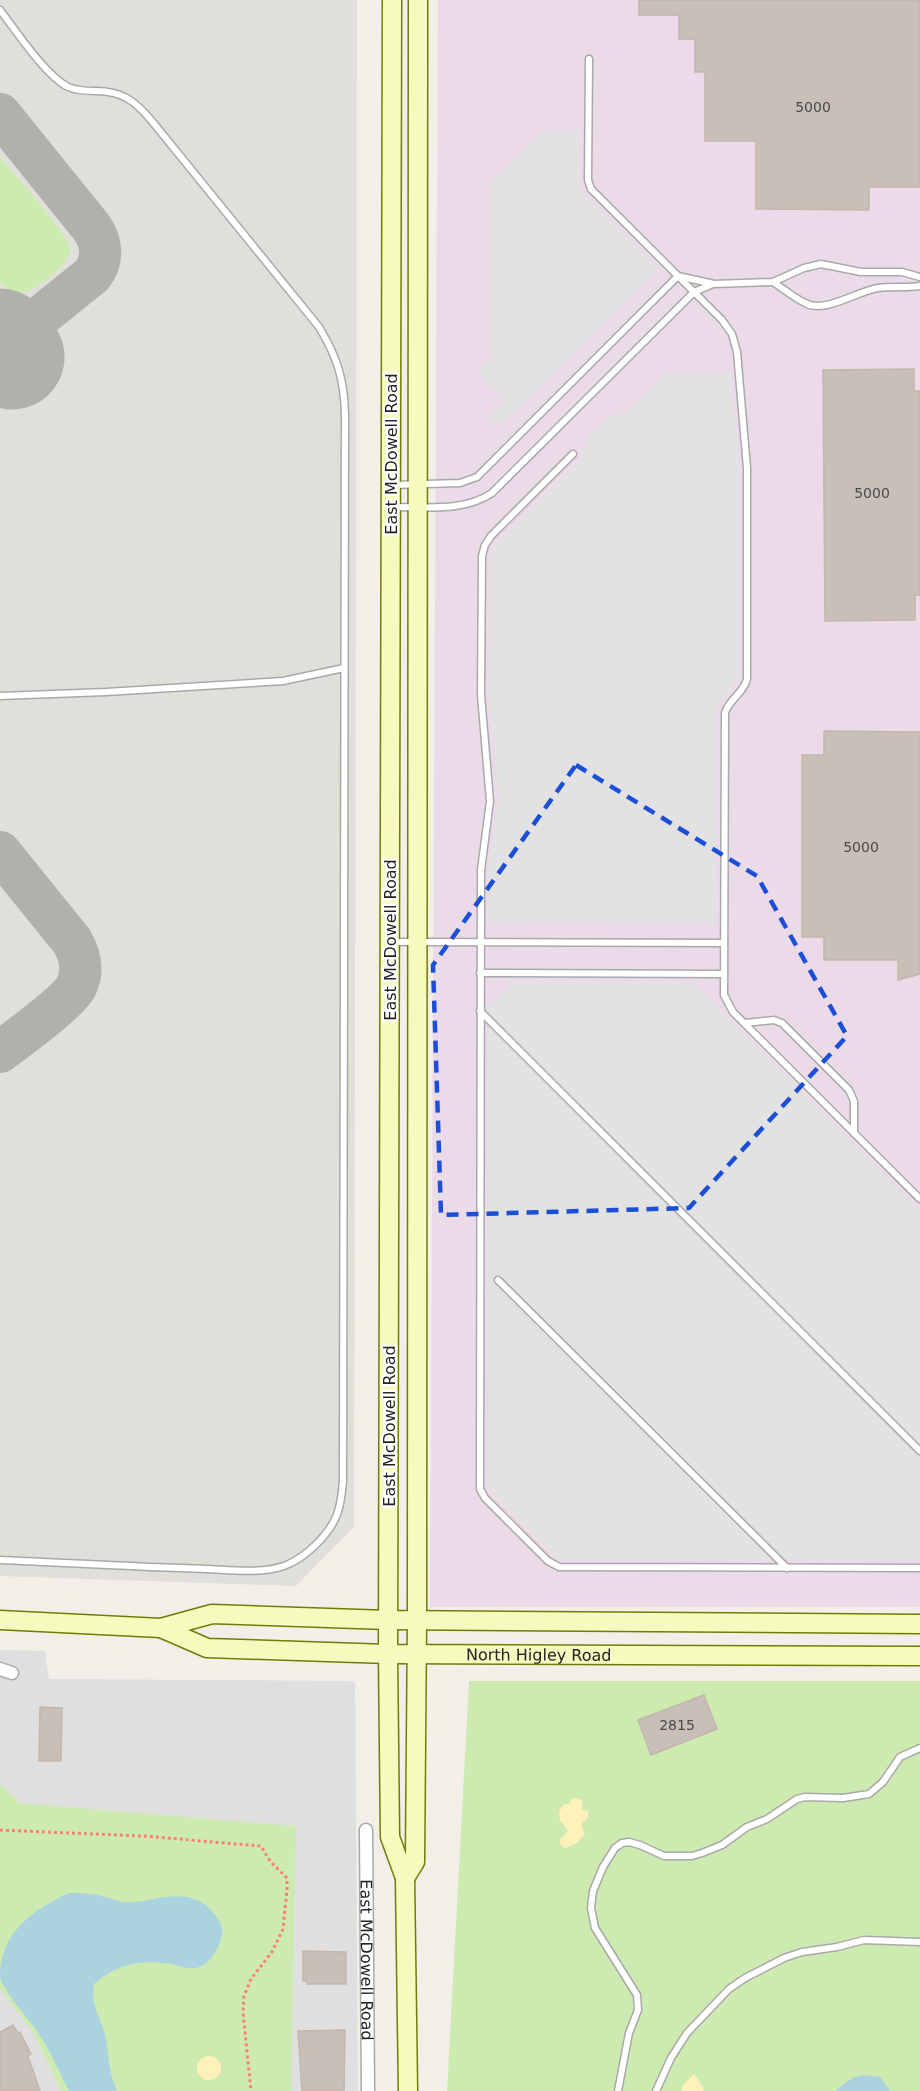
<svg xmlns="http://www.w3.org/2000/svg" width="920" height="2091" font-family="'DejaVu Sans',sans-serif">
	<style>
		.residential { fill: #e0dfdf }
		.industrial { fill: #ebdbe8 }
		.airport { fill: #e1dfda }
		.grass { fill: #cdebb0 }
		.sand { fill: #fff1ba }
		.parking { fill: #e2e2e2 }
		.water { fill: #aad3df }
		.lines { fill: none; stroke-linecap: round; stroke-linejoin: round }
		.taxiway { stroke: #b1b0ac; stroke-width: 42 }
		.runway { stroke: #b1b0ac; stroke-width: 105 }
		.building { fill: #c7bfb8; stroke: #c4b6ab; stroke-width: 1.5 }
		.service-casing { stroke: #a9a9a9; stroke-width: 9 }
		.minor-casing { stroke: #a9a9a9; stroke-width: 15 }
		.secondary-casing { stroke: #707d05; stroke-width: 21 }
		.path { stroke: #fa8072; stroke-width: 3; stroke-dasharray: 3 3; stroke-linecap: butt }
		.service { stroke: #fff; stroke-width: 6 }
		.minor { stroke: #fff; stroke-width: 12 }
		.secondary { stroke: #f7fabf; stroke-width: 18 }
		.marked { fill: none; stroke: #1d4ed8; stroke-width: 4.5; stroke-dasharray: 12 8; stroke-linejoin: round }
		.labels { text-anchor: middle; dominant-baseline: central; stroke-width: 4.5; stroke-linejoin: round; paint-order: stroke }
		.number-label { font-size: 14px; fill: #4b4948 }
		.street-label { font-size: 16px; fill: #222; stroke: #fff }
	</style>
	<rect width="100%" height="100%" fill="#f2efe9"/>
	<path class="residential" d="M 0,1650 L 45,1651 L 49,1679 L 355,1681 L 358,2091 L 0,2091 Z"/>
	<path class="industrial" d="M 438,0 L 920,0 L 920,1607 L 430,1607 Z"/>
	<path class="airport" d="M 0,0 L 357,0 L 354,1527 L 296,1586 L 0,1576 Z"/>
	<g class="grass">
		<path d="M 0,157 C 12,171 69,235 70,249 C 71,264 38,289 24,292 C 15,295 6,290 0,282 Z"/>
		<path d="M 469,1681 L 920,1681 L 920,2091 L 447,2091 Z"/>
		<path d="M 0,1784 L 20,1803 L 296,1826 L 291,2091 L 61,2091 L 34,2034 L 0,1989 Z"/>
	</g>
	<g class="sand">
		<path d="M 575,1798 L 583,1801 L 581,1809 L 588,1811 L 588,1817 L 581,1825 L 585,1834 L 577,1843 L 565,1848 L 560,1844 L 560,1840 L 568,1831 L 560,1820 L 559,1812 L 563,1805 L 569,1804 L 572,1799 Z"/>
		<circle cx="209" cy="2068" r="12"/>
		<path d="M 694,2074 L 704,2089 L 703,2091 L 682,2091 L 682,2086 Z"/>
	</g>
	<g class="parking">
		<path d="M 541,132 L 579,132 L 579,190 L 657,269 L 501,424 L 486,421 L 507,400 L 497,389 L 488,386 L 482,377 L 480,369 L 490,360 L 490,184 Z"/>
		<path d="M 666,373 L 730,373 L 737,436 L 739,465 L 739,678 L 719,703 L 716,715 L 716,922 L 489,922 L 489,864 L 499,798 L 489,697 L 490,562 L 492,550 L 500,539 L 582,457 L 588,439 L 606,419 L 615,415 L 624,414 Z"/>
		<path d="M 515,981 L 692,982 L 920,1211 L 920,1560 L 557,1559 L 496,1498 L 489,1485 L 488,1007 Z"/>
	</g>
	<g class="water">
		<path d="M 69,1893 C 80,1893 90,1893 101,1896 C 108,1897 116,1901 123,1902 C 149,1904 174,1889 199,1901 C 207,1904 221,1920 222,1928 C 224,1940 213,1961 202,1966 C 192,1971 180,1966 171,1964 C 142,1959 116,1964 94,1984 C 90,2008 102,2018 106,2039 C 109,2057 109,2074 117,2091 L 69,2091 C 59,2072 51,2052 39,2034 C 30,2020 3,1991 0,1977 C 0,1931 35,1909 69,1893 Z"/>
		<path d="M 863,2075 L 880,2077 L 890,2091 L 835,2091 L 852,2078 Z"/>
	</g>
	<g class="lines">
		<g class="taxiway">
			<path d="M 0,114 L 92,228 C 102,243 104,260 92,275 L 4,346"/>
			<path d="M 0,852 L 72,941 C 80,955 84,971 76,987 C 67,1003 17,1039 0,1052"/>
		</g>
		<path class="runway" d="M 0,341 L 12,357"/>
	</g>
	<g class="building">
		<path d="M 639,0 L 920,0 L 920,187 L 869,187 L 869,210 L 756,209 L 756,141 L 705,141 L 705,72 L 695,72 L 695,39 L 679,39 L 679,15 L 639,15 Z"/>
		<path d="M 914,369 L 914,391 L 920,391 L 920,595 L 915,595 L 915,620 L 825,621 L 823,370 Z"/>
		<path d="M 824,731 L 920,732 L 920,974 L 898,980 L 898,960 L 824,960 L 824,937 L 802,937 L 802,755 L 824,755 Z"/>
		<path d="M 704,1695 L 717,1729 L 651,1755 L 638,1720 Z"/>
		<path d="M 40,1707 L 62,1708 L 61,1761 L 39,1761 Z"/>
		<path d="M 303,1951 L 346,1952 L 346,1984 L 307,1984 L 307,1981 L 303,1981 Z"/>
		<path d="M 13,2025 L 18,2033 L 20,2032 L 31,2054 L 28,2056 L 40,2091 L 0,2091 L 0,2032 Z"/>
		<path d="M 345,2030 L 344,2091 L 302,2091 L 298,2031 Z"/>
	</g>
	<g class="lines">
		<defs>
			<g id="service">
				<path d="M 0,10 C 17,32 45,75 68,87 C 77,91 87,91 96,91 C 122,91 135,101 151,120 L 319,327 C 337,357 344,378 345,414 L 343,1481 C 342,1493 341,1506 336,1517 C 327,1537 305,1558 284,1566 C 260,1574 231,1570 206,1569 C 138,1567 69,1563 0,1560"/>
				<path d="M 589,59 L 588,180 L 591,189 L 722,320 L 732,334 L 737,352 L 747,468 L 747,679 C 744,693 729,699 725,713 L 724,995 L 733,1012 L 920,1199"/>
				<path d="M 773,282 C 784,289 794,298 805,303 C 825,314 857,291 878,288 C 892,286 906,288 920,286"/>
				<path d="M 573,454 L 491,536 L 485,545 L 482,556 L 481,695 L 490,801 L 481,870 L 480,1489 L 485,1498 L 548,1561 L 559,1567 L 920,1568"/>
				<path d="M 394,485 L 460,483 L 477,477 L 678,276 L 714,284 L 773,282 L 804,268 L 821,264 L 861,272 L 902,272 L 920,277"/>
				<path d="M 394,507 C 427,507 464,512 492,493 L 694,292 L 713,284"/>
				<path d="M 0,696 L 106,692 L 283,681 L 344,668"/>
				<path d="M 392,942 L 724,943"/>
				<path d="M 480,973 L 724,974"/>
				<path d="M 480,1011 L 920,1451"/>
				<path d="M 745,1023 L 774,1020 L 782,1023 L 849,1090 L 854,1101 L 854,1133"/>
				<path d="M 498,1280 L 787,1568"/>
				<path d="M 618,2091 L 629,2033 L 638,2010 L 637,1995 L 595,1928 L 591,1908 L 593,1891 L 603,1867 L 615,1848 L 622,1843 L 629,1842 L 640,1845 L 664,1856 L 692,1856 L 702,1853 L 722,1845 L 747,1827 L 767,1819 L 797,1799 L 805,1797 L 843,1798 L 869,1794 L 883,1782 L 900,1757 L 920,1748"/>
				<path d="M 656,2091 L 671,2058 L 687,2033 L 729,1989 L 745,1978 L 784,1958 L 802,1952 L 837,1947 L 864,1940 L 920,1942"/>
			</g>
			<g id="minor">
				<path d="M 0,1669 L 12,1673"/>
				<path id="s1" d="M 366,1830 L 368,2091"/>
			</g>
			<g id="secondary">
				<path d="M 392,0 L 388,1654 L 390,1837 L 405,1878 L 408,2091"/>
				<path d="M 0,1620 L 161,1628 L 212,1614 L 388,1620 L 920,1624"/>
				<path id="s2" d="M 161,1628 L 207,1648 L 388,1654 L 920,1656"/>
				<path d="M 405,1878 L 415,1862 L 417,1620 L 418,0"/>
			</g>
		</defs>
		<use href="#service" class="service-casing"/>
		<use href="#minor" class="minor-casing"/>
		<use href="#secondary" class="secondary-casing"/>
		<path class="path" d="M 0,1830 L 143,1836 L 261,1846 L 270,1861 L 287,1878 L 287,1890 L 283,1929 L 272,1952 L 251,1979 L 244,1996 L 243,2012 L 251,2091"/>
		<use href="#service" class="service"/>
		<use href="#minor" class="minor"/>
		<use href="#secondary" class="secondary"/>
	</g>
	<path class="marked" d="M 576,765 L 757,876 L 847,1036 L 689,1208 L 441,1215 L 433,965 Z"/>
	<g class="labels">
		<g class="number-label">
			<text x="813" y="107">5000</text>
			<text x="872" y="493">5000</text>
			<text x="861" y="847">5000</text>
			<text x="677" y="1725">2815</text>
		</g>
		<g class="street-label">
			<text transform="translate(391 454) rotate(-90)">East McDowell Road</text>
			<text transform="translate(390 940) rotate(-90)">East McDowell Road</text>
			<text transform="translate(389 1426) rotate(-90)">East McDowell Road</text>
			<text stroke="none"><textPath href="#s2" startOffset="382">North Higley Road</textPath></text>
			<text stroke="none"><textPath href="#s1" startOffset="130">East McDowell Road</textPath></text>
		</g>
	</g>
</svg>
